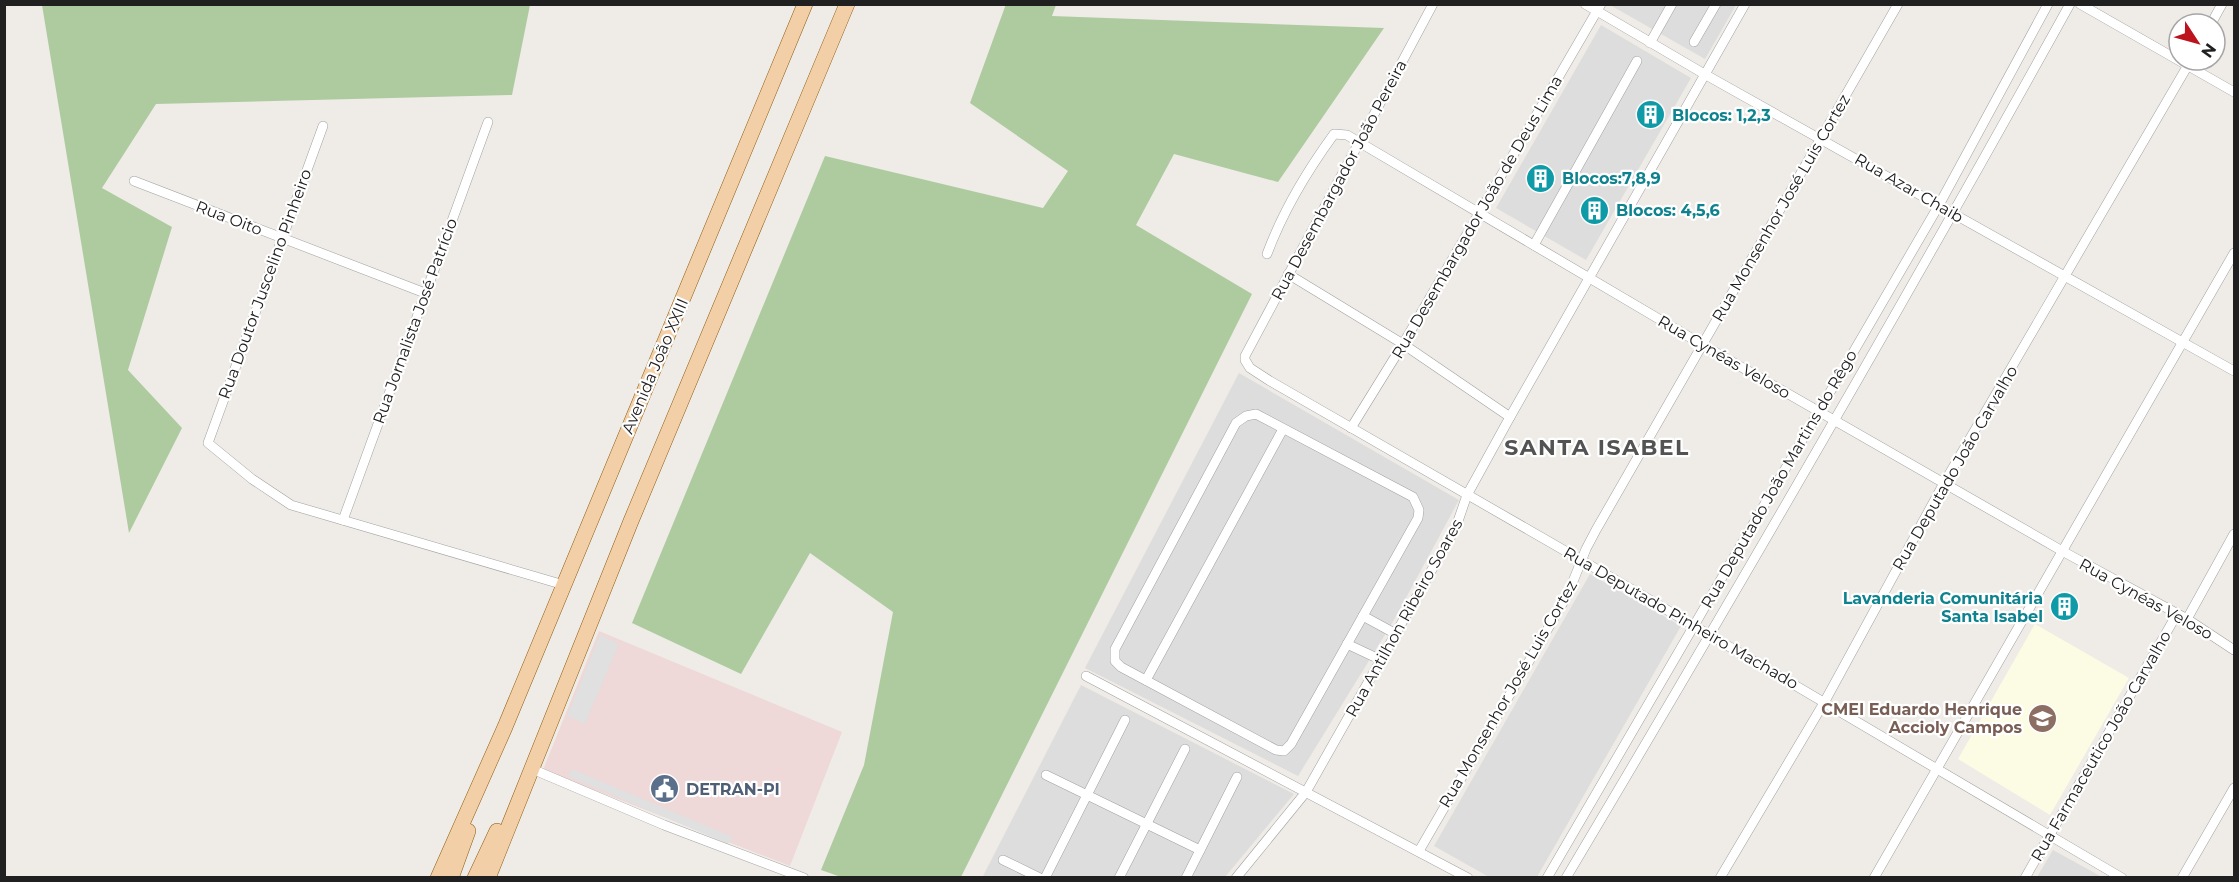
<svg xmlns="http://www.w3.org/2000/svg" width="2239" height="882" font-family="Montserrat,sans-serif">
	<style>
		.residential { fill: #dedddd }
		.commercial { fill: #eed8d8 }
		.education { fill: #fcfbe3 }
		.forest { fill: #aecba0 }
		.parking { fill: #e0e0e0 }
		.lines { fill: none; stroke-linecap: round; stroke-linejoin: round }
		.street-casing { stroke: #a1a1a1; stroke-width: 10 }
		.primary-casing { stroke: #8d5c0f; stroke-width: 16 }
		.street { stroke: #fff; stroke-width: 9 }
		.primary { stroke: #f3cfa8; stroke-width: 15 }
		.labels { text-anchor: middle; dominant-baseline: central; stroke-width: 4.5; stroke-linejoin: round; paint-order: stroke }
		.culture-label { font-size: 16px; font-weight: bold; fill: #0d838f; stroke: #fff; text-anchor: start }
		.street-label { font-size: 16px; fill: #202020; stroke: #fff }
		.education-label { font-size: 16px; font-weight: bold; fill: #785e54; stroke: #fff; text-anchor: end }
		.service-label { font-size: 16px; font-weight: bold; fill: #4e5e75; stroke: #fff; text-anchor: start }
		.district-label { font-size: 22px; font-weight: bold; letter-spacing: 1.5px; fill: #535353; stroke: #fff }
	</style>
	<rect width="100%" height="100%" fill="#efece7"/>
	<g class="residential">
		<path d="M 1610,5 L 1736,5 L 1705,59 Z"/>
		<path d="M 1601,25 L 1691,78 L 1586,260 L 1496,208 Z"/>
		<path d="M 1239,373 L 1459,500 L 1394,620 L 1298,776 L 1085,668 Z"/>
		<path d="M 1590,574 L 1681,626 L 1537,877 L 1489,877 L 1434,846 Z"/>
		<path d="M 1081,685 L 1294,794 L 1225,877 L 982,878 Z"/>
		<path d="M 2053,850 L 2102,877 L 2037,877 Z"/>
	</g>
	<path class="commercial" d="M 599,631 L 842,732 L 790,866 L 543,770 Z"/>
	<path class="education" d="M 2035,624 L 2129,678 L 2050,815 L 1958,759 Z"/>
	<g class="forest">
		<path d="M 1006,4 L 1056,5 L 1052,16 L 1384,28 L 1278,182 L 1174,154 L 1136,225 L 1252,294 L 961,877 L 841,877 L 821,870 L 864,765 L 893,612 L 810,553 L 741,674 L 632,623 L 825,156 L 1043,208 L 1068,171 L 970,103 Z"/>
		<path d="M 42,5 L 530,5 L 512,95 L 156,104 L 102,188 L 172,227 L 128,370 L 182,428 L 129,533 Z"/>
	</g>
	<g class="parking">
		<path d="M 600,635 L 619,644 L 585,724 L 567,716 Z"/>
		<path d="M 572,769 L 669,810 L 733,837 L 728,844 L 568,776 Z"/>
	</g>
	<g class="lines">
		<defs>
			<g id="street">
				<path d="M 1433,4 L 1245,356 L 1245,360 L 1250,368 L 1270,381 L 1640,594 L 2122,878"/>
				<path d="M 1585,4 L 1706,75 L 2234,371"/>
				<path d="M 2080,4 L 2234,92"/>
				<path d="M 2211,24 L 2222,4"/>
				<path d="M 1694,42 L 1716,4"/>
				<path d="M 1650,43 L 1672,4"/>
				<path d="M 323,126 L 208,443 L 252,479 L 291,505 L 564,585"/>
				<path d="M 134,181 L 425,293"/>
				<path d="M 1534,245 L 1637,61"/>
				<path d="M 1267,254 C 1283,211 1307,171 1334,134 L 1347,135 L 1703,345 L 2064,552 L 2187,619 L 2234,650"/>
				<path d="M 1288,274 L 1403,344 L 1510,417"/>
				<path d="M 1256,414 L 1413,497 L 1419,510 L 1418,518 L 1291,744 L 1284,751 L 1276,750 L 1121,667 L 1115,661 L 1115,649 L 1236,423 L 1246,416 Z"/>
				<path d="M 1351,428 L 1403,344 L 1601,4"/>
				<path d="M 343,520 L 488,122"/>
				<path d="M 1363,616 L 1396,634"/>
				<path d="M 2187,619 L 2234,534"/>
				<path d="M 1347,644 L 1381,660"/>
				<path d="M 1086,676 L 1468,878"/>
				<path d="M 1146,680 L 1283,429"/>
				<path d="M 532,769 L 664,825 L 804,878"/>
				<path d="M 1046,775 L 1200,850"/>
				<path d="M 1419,851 L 1568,594 L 1586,549 L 1596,530 L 1898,4"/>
				<path d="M 1003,860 L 1040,878"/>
				<path d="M 1045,878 L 1125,720"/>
				<path d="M 1119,878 L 1185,749"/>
				<path d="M 1186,878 L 1237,777"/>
				<path d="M 1236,878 L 1306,792 L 1456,527 L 1467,495 L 1510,417 L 1745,4"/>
				<path d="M 1547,878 L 1939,205 L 2048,4"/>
				<path d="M 1566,878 C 1738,589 1907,298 2070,4"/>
				<path d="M 1720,878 L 1825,701 L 1944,483 L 2191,60"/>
				<path d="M 1874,878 L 2234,253"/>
				<path d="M 2025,878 L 2177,614"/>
				<path d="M 2182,878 L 2234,788"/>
			</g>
			<g id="primary">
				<path d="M 438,878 L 505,727 L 805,4"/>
				<path d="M 451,878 L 468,831"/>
				<path d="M 475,878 L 497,831"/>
				<path d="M 488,878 L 631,521 L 847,4"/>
			</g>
		</defs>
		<use href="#street" class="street-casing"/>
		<use href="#primary" class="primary-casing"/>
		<use href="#street" class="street"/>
		<use href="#primary" class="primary"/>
	</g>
	<defs>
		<symbol id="building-disc" viewBox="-11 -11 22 22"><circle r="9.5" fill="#0f9aa8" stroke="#fff"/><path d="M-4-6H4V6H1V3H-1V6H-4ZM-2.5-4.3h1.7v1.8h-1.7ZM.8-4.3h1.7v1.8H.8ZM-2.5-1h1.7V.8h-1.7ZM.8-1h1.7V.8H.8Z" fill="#fff"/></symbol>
		<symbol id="school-disc" viewBox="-11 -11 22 22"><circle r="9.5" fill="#8d6e63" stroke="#fff"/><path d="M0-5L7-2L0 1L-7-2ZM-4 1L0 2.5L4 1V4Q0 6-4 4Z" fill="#fff"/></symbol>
		<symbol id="civic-disc" viewBox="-11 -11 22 22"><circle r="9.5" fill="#5c6f8a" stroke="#fff"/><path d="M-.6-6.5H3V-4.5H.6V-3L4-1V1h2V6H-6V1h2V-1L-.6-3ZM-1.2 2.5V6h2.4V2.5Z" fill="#fff"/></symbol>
	</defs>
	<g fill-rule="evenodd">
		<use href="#building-disc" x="1634" y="98" width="33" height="33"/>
		<use href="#building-disc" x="1524" y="162" width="33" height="33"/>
		<use href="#building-disc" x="1578" y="194" width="33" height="33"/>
		<use href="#building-disc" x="2048" y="590" width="33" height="33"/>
		<use href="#school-disc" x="2026" y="702" width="33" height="33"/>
		<use href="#civic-disc" x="648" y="772" width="33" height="33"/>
	</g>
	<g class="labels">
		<g class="culture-label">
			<text x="1672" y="115">Blocos: 1,2,3</text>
			<text x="1562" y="178">Blocos:7,8,9</text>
			<text x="1616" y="210">Blocos: 4,5,6</text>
			<text x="2043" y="598" text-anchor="end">Lavanderia Comunitária<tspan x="2043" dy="18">Santa Isabel</tspan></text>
		</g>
		<g class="street-label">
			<text transform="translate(1339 180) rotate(-62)">Rua Desembargador João Pereira</text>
			<text transform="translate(1909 188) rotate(30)">Rua Azar Chaib</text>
			<text transform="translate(1781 208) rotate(-60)">Rua Monsenhor José Luis Cortez</text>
			<text transform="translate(1477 217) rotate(-60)">Rua Desembargador João de Deus Lima</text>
			<text transform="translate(229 218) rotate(21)">Rua Oito</text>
			<text transform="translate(265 284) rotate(-70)">Rua Doutor Juscelino Pinheiro</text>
			<text transform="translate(415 321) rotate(-70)">Rua Jornalista José Patrício</text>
			<text transform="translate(1724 357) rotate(30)">Rua Cynéas Veloso</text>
			<text transform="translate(655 366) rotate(-67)">Avenida João XXIII</text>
			<text transform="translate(1955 468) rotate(-60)">Rua Deputado João Carvalho</text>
			<text transform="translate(1779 479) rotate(-60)">Rua Deputado João Martins do Rêgo</text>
			<text transform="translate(2146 599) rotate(29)">Rua Cynéas Veloso</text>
			<text transform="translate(1404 618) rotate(-61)">Rua Antilhon Ribeiro Soares</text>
			<text transform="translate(1681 618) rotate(30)">Rua Deputado Pinheiro Machado</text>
			<text transform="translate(1508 694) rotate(-60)">Rua Monsenhor José Luis Cortez</text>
			<text transform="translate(2101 746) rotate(-60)">Rua Farmaceutico João Carvalho</text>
		</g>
		<g class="education-label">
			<text x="2022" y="709">CMEI Eduardo Henrique<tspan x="2022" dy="18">Accioly Campos</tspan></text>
		</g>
		<g class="service-label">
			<text x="686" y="789">DETRAN-PI</text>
		</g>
		<g class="district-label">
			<text x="1597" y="447">SANTA ISABEL</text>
		</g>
	</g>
	<rect width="2239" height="882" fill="none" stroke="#202020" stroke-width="12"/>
	<g transform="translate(2197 42) rotate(126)"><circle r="28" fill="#ffffff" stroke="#a6a6a6" stroke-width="1.5"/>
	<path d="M0-4.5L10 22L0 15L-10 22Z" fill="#bc131c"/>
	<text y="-9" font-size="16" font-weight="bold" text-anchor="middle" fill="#202020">N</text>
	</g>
</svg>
